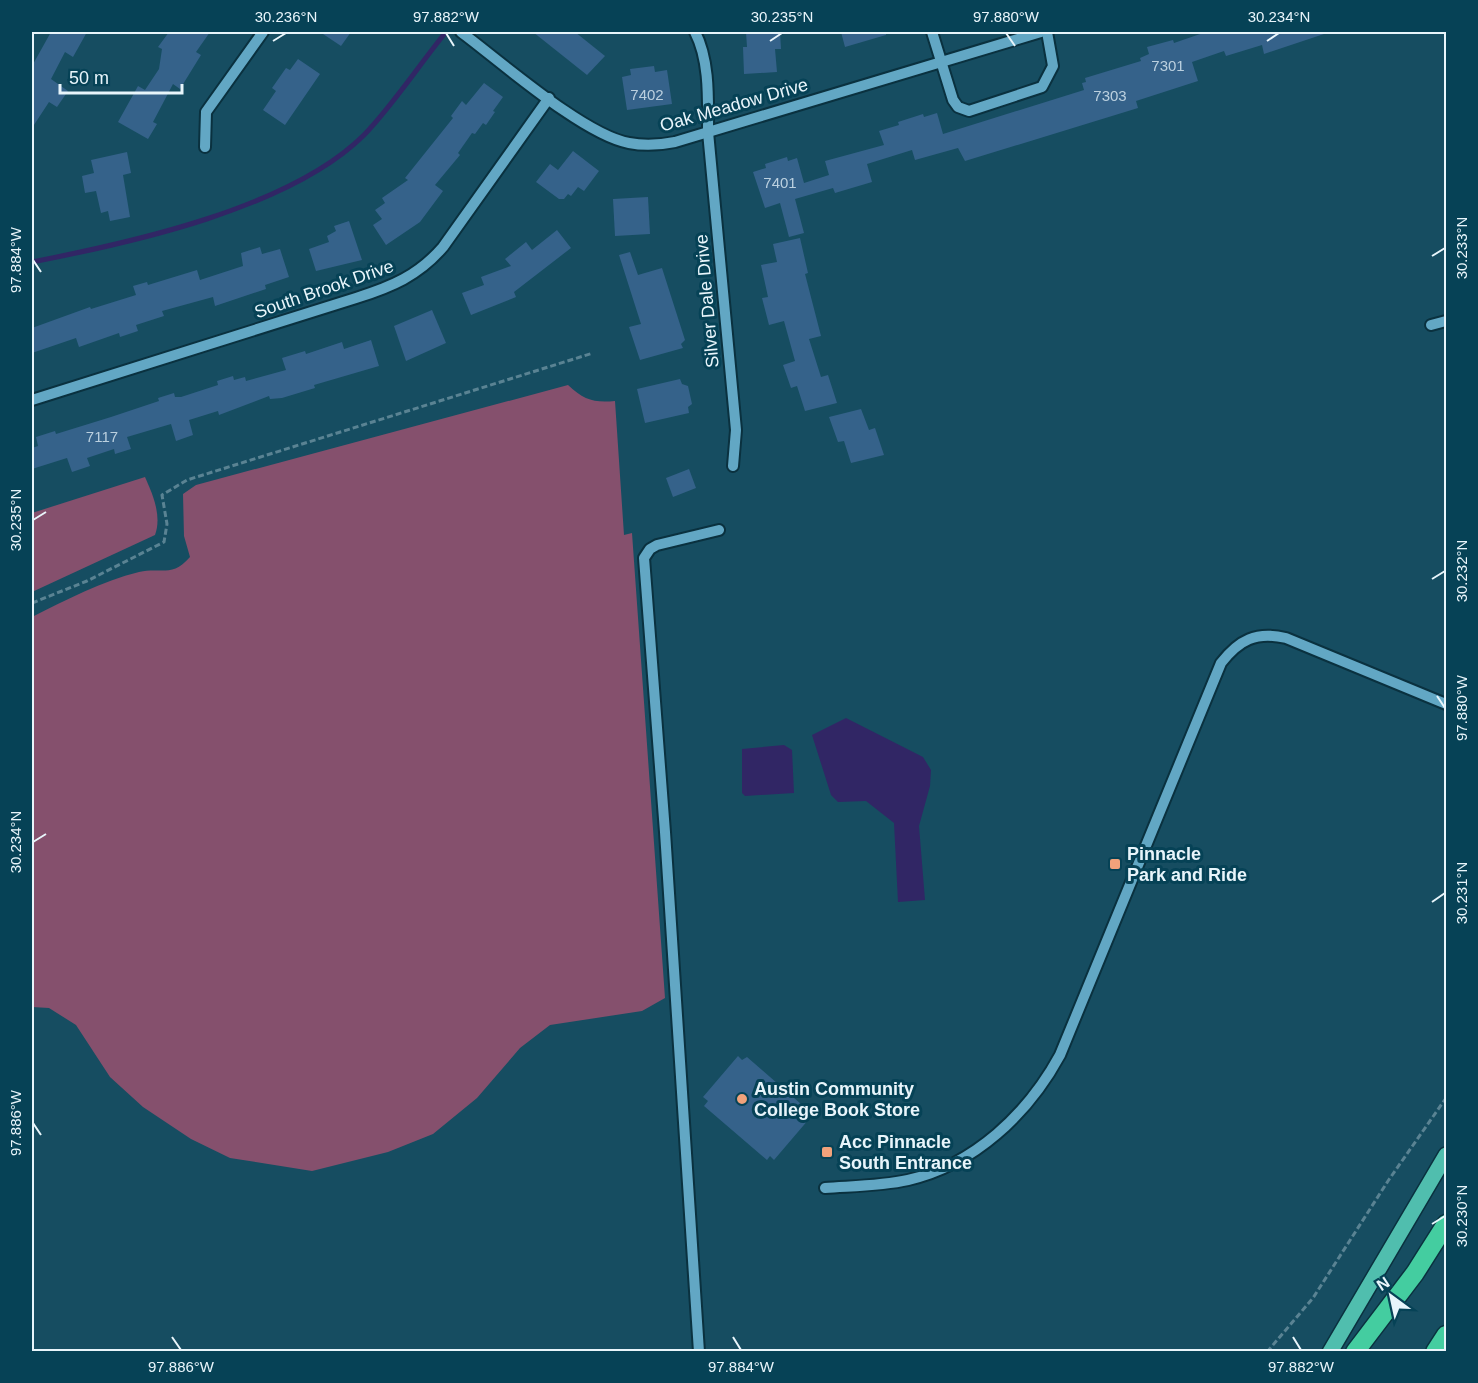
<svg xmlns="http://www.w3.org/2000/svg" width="1478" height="1383" font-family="Arial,sans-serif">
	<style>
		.green { fill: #85506d }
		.water { fill: #312665 }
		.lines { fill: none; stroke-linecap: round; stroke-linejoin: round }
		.stream { stroke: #312665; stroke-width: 5 }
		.building { fill: #35628a }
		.minor-casing { stroke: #0a313f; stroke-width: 14 }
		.major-casing { stroke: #0a313f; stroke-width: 18 }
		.highway-casing { stroke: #0a313f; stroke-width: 21 }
		.path { stroke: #5a8393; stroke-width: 3; stroke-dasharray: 6 3; stroke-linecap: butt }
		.minor { stroke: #62a7c4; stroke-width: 10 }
		.major { stroke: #50beae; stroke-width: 15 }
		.highway { stroke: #44cda0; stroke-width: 18 }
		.ticks { fill: none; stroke: #e8f5fb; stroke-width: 2 }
		.poi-dot { fill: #f1a27b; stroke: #064256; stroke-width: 2 }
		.labels { text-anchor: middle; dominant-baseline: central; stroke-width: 6; stroke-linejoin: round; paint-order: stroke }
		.number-label { font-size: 15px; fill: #bbd0df }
		.street-label { font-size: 18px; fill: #e8f5fb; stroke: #064256 }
		.poi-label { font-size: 18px; font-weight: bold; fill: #e8f5fb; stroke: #064256; text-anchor: start }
		.neatline { fill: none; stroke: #e8f5fb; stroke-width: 2 }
		.ticks-label { font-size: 15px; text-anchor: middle; fill: #e8f5fb }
	</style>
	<rect width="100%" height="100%" fill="#164d61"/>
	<g class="green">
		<path d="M 568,385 C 584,400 594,403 615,401 L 624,535 L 632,533 L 665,998 L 642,1011 L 550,1025 L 520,1048 L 477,1098 L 433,1134 L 388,1152 L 312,1171 L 230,1158 L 191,1139 L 143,1107 L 110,1077 L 76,1025 L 49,1008 L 32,1007 L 32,617 C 66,600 102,581 139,572 C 161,567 172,578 190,557 L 184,536 L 183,494 L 196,485 Z"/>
		<path d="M 145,477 C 153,495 162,516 155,535 L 32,592 L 32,513 Z"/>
	</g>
	<g class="water">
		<path d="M 846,718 L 923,757 L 931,770 L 930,786 L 919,826 L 925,900 L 898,902 L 894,823 L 866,801 L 838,802 L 831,795 L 812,735 Z"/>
		<path d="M 784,745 L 792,750 L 794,793 L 745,796 L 742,793 L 742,749 Z"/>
	</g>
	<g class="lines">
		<path class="stream" d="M 32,262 C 130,243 291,208 364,135 C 393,105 419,65 446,32"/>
	</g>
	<g class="building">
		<path d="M 51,32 L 87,32 L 73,57 L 65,52 L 51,79 L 68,91 L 57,107 L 49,102 L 32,128 L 32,66 Z"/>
		<path d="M 169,32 L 210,32 L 196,52 L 201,55 L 180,89 L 173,84 L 153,122 L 157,124 L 148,139 L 118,122 L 138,86 L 145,90 L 159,69 L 162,49 L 158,47 Z"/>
		<path d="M 320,32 L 351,32 L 341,46 Z"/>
		<path d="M 533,32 L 575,32 L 605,56 L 587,75 Z"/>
		<path d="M 746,32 L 780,32 L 781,49 L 775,49 L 777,72 L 744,74 L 743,47 L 747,47 Z"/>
		<path d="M 841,32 L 886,32 L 886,35 L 845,47 Z"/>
		<path d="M 1206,32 L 1324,32 L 1324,34 L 1264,54 L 1262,45 L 1226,56 L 1224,51 L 1192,62 L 1198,81 L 1136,101 L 1138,108 L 965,161 L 958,148 L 915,160 L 912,150 L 867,164 L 872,182 L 835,193 L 833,188 L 795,199 L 804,233 L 789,237 L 780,203 L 765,208 L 753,172 L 766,168 L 765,164 L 787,157 L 788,161 L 797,158 L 804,183 L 829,175 L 825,161 L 884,145 L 879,131 L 899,125 L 898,122 L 923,114 L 924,117 L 937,113 L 943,134 L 1084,90 L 1082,83 L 1086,82 L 1085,78 L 1141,61 L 1140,58 L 1149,54 L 1147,47 L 1173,40 L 1174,43 Z"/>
		<path d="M 298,59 L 320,74 L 285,125 L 263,110 L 276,91 L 272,88 L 286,68 L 290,70 Z"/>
		<path d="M 654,66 L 655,72 L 667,70 L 672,104 L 627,110 L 622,77 L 631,75 L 630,69 Z"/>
		<path d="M 484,83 L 503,97 L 493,111 L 495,112 L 486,125 L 483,123 L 475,134 L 472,133 L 458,153 L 460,155 L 435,185 L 443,191 L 420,222 L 386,245 L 373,225 L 382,219 L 375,210 L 385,203 L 382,198 L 408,180 L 405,178 L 453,118 L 451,116 L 462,101 L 466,105 Z"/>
		<path d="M 573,151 L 599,171 L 584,191 L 578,187 L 571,196 L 568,194 L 564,199 L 559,199 L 536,182 L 550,164 L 558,170 Z"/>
		<path d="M 127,152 L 131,173 L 123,175 L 130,217 L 110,221 L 108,211 L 101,213 L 96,191 L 85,193 L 82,176 L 94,173 L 91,160 Z"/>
		<path d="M 648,197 L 650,234 L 615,236 L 613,199 Z"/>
		<path d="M 349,221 L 362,260 L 316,271 L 309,249 L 329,242 L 327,236 L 336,231 L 334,226 Z"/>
		<path d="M 557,230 L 571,248 L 514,292 L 516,297 L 471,315 L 462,293 L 484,285 L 481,277 L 511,266 L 505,259 L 526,242 L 532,250 Z"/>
		<path d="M 800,238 L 808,273 L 805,274 L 821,336 L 809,339 L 821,377 L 828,375 L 837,403 L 805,411 L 797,386 L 791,388 L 783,365 L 795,361 L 784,321 L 769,325 L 762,298 L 768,297 L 761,265 L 777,262 L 773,244 Z"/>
		<path d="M 260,247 L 262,254 L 280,249 L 289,277 L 265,285 L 266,289 L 215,306 L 213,297 L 162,311 L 164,316 L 136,325 L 138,331 L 120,337 L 119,333 L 79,347 L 76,338 L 32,353 L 32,328 L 90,307 L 91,309 L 136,295 L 133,286 L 147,282 L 148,285 L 197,270 L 200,280 L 243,266 L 241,253 Z"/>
		<path d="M 630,252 L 638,275 L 662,268 L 685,340 L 681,344 L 683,348 L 640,360 L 629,327 L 641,324 L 619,255 Z"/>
		<path d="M 432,310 L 446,343 L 406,361 L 394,326 Z"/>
		<path d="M 371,340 L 379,366 L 314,385 L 315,388 L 282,398 L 270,399 L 269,396 L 219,415 L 218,411 L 189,420 L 193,435 L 176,441 L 171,424 L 127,437 L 131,449 L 115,454 L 114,449 L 87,458 L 90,466 L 72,472 L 67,458 L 32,469 L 32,448 L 38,446 L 36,437 L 55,431 L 56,434 L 111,417 L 159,401 L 158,398 L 174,393 L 175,397 L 181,397 L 218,385 L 217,381 L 233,376 L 234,380 L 245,377 L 246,381 L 286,370 L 282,358 L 305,351 L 306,354 L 342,342 L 344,349 Z"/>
		<path d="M 680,379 L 682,384 L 688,386 L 692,404 L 688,407 L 689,413 L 645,423 L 637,389 Z"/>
		<path d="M 861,409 L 869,430 L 875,428 L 884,455 L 851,463 L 844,441 L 838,442 L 829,417 Z"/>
		<path d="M 689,469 L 696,488 L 673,497 L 666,478 Z"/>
		<path d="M 738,1056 L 742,1060 L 747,1057 L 809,1111 L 805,1116 L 809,1119 L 774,1160 L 770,1156 L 767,1160 L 704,1106 L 708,1101 L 703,1097 Z"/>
	</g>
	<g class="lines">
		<defs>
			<g id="minor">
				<path d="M 461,32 C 500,61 584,135 629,143 C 644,146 660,145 675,142 L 1041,32"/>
				<path d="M 695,32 C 710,61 708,100 708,132 L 736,430 L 733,466"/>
				<path d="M 932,32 L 953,100 L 958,107 L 969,111 L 1042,87 L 1053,66 L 1047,32"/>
				<path d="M 205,147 L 206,112 L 263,32"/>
				<path d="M 1431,325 L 1446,321"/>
				<path d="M 32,400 L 356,298 C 391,287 418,276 443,247 L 549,98"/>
				<path d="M 825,1188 C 852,1186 881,1186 908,1180 C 974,1165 1028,1114 1060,1055 L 1221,663 C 1239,640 1256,631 1286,638 L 1446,704"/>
				<path d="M 699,1352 L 665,832 L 644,558 L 650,549 L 657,545 L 719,530"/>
			</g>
			<path id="major" d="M 1330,1352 L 1446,1155"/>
			<g id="highway">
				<path d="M 1355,1352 L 1415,1273 L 1446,1224"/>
				<path d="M 1435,1352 L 1446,1335"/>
			</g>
		</defs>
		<use href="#minor" class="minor-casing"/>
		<use href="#major" class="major-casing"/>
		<use href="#highway" class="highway-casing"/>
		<g class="path">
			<path d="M 32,603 L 87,581 L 164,542 L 167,524 L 162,495 L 187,480 L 593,353"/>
			<path d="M 1267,1352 L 1313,1298 L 1388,1181 L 1446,1098"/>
		</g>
		<use href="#minor" class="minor"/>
		<use href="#major" class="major"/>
		<use href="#highway" class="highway"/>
	</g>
	<path class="ticks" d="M 446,33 L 454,46M 1006,33 L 1015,46M 273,41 L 286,33M 770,41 L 782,33M 1267,41 L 1279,33M 1432,256 L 1445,248M 33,260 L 41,272M 33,520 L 46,512M 1432,579 L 1445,571M 1437,696 L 1445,708M 33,842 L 46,834M 1432,902 L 1445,893M 33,1123 L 41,1135M 1432,1224 L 1445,1216M 172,1337 L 181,1350M 733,1337 L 741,1350M 1293,1337 L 1301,1350"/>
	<g class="poi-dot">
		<rect x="1109" y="858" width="12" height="12" rx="3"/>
		<circle cx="742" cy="1099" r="6"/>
		<rect x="821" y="1146" width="12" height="12" rx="3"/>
	</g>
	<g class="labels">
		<g class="number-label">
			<text x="1168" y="65">7301</text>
			<text x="647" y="94">7402</text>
			<text x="1110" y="95">7303</text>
			<text x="780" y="182">7401</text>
			<text x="102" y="436">7117</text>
		</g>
		<g class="street-label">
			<text transform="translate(734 105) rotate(-16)">Oak Meadow Drive</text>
			<text transform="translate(324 289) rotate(-19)">South Brook Drive</text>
			<text transform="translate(707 301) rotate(-95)">Silver Dale Drive</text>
		</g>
		<g class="poi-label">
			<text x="1127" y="854">Pinnacle<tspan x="1127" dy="21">Park and Ride</tspan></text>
			<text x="754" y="1089">Austin Community<tspan x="754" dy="21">College Book Store</tspan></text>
			<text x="839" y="1142">Acc Pinnacle<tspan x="839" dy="21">South Entrance</tspan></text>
		</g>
	</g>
	<rect width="1478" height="1383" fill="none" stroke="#064256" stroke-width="66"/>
	<g transform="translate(1391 1296) rotate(327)" stroke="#064256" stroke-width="4.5" paint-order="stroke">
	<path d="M0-4.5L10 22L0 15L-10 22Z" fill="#e8f5fb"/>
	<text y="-9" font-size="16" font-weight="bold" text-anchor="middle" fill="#e8f5fb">N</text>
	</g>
	<path d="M60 84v9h122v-9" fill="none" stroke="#e8f5fb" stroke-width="3"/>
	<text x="69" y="84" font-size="18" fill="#e8f5fb" stroke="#064256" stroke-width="4.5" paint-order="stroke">50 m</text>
	<rect x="33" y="33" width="1412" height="1317" class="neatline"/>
	<g class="ticks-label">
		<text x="286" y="22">30.236°N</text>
		<text x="446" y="22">97.882°W</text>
		<text x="782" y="22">30.235°N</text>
		<text x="1006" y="22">97.880°W</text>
		<text x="1279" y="22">30.234°N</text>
		<text transform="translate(1462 248) rotate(-90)" y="5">30.233°N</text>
		<text transform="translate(16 260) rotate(-90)" y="5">97.884°W</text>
		<text transform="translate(16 520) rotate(-90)" y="5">30.235°N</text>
		<text transform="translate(1462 571) rotate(-90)" y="5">30.232°N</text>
		<text transform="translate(1462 708) rotate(-90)" y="5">97.880°W</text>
		<text transform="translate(16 842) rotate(-90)" y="5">30.234°N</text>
		<text transform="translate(1462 893) rotate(-90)" y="5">30.231°N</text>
		<text transform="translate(16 1123) rotate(-90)" y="5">97.886°W</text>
		<text transform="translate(1462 1216) rotate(-90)" y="5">30.230°N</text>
		<text x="181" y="1372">97.886°W</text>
		<text x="741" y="1372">97.884°W</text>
		<text x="1301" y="1372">97.882°W</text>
	</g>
</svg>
